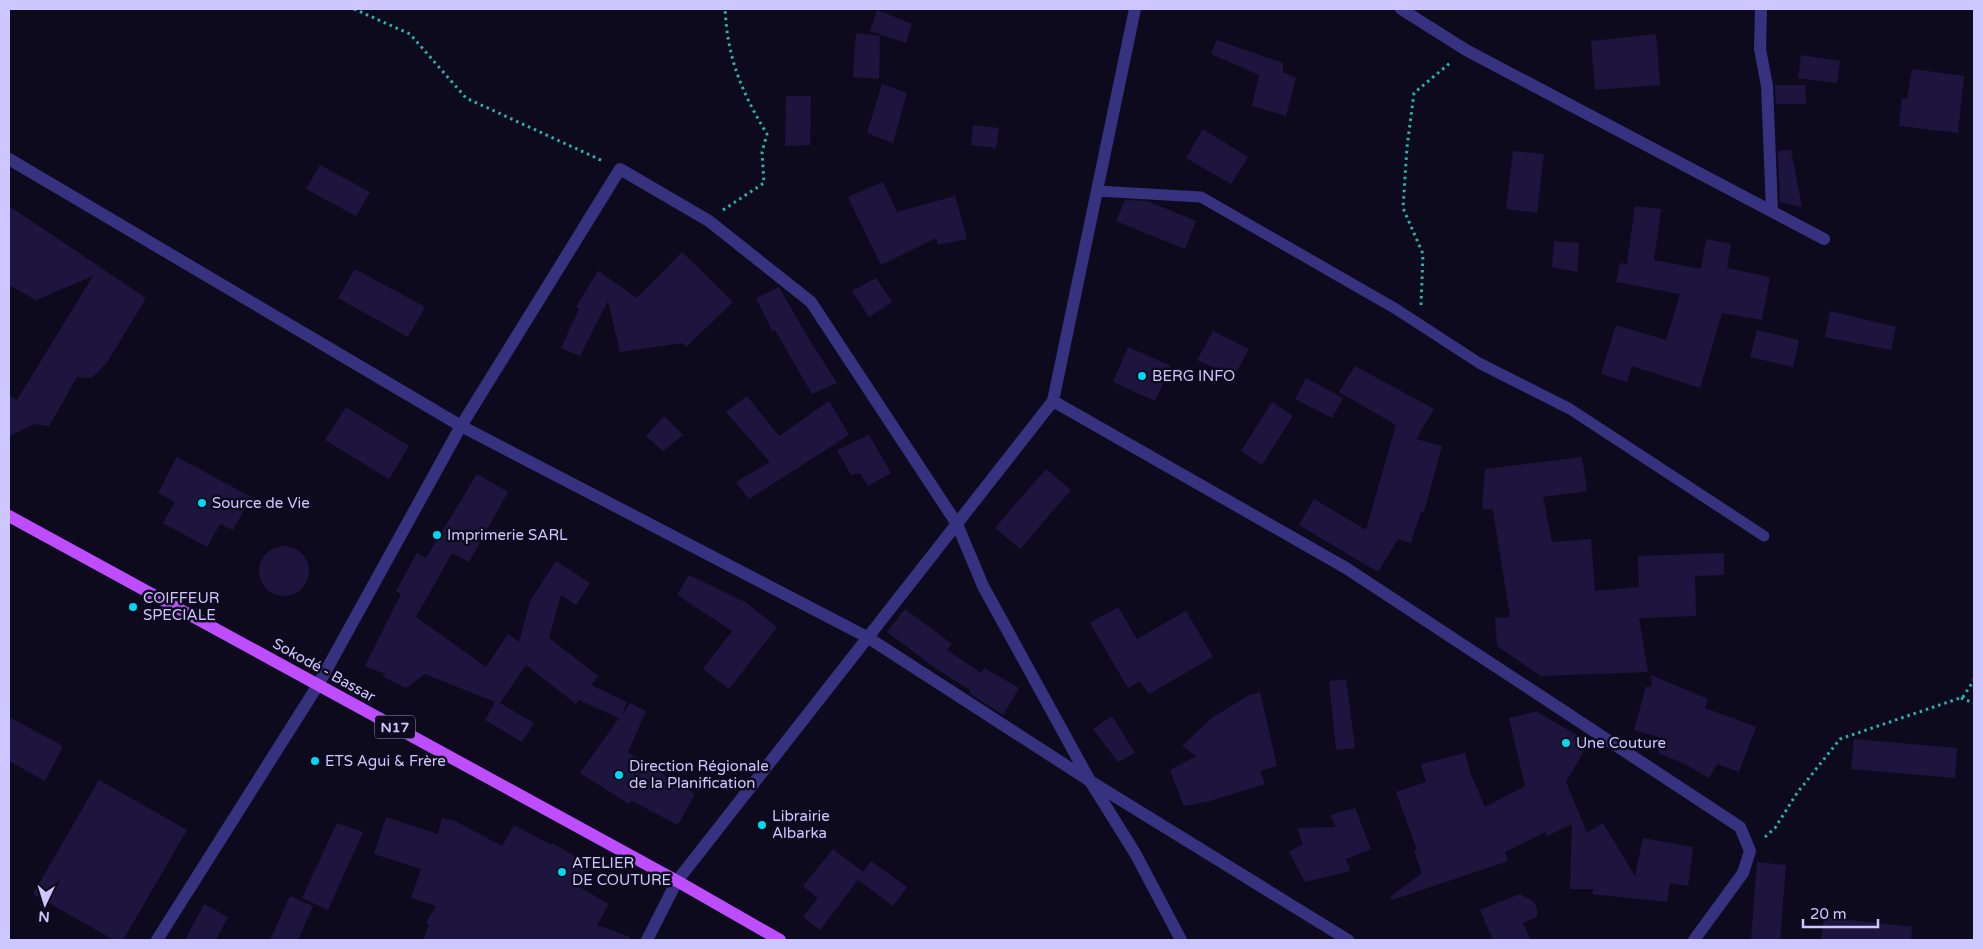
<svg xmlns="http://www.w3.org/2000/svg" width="1983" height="949" font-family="'Varela Round',sans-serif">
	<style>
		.building { fill: #1e153f }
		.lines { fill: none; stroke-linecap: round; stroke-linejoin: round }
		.path { stroke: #26b4ac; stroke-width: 3; stroke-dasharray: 2.5 4; stroke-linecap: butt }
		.lane { stroke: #36327f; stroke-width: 11 }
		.street { stroke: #36327f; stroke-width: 12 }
		.primary { stroke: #be4dff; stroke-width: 12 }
		.poi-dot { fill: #00d7f1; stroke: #0e0a1d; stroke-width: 2 }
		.labels { text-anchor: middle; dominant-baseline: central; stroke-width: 5; stroke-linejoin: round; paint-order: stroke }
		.shield { fill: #0e0a1d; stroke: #948ebb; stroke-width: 1 }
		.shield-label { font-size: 14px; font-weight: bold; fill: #cdc6ff }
		.poi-label { font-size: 15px; fill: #cdc6ff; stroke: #0e0a1d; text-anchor: start }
		.street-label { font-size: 15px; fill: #cdc6ff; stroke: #0e0a1d }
	</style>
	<rect width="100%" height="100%" fill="#0e0a1d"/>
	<g class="building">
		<path d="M 877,10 L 912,24 L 906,43 L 870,31 Z"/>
		<path d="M 856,33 L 880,36 L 879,79 L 853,77 Z"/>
		<path d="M 1656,34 L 1660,85 L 1595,90 L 1591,41 Z"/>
		<path d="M 1217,40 L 1283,63 L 1283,72 L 1296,78 L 1286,116 L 1252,106 L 1259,75 L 1211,54 Z"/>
		<path d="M 1801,55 L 1840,61 L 1837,83 L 1798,78 Z"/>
		<path d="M 1912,69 L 1964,76 L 1958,133 L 1899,126 L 1902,98 L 1907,99 Z"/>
		<path d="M 882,84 L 907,93 L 893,143 L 867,133 Z"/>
		<path d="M 1775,85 L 1805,85 L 1806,104 L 1776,104 Z"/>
		<path d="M 786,96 L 811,96 L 810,145 L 785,146 Z"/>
		<path d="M 973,125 L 999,128 L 996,148 L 971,145 Z"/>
		<path d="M 1203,129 L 1248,157 L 1231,184 L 1186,158 Z"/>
		<path d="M 1791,150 L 1802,207 L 1780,202 L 1778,151 Z"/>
		<path d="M 1513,151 L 1544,154 L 1537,213 L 1506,209 Z"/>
		<path d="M 320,165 L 370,192 L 356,216 L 306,189 Z"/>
		<path d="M 883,182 L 897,212 L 955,196 L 967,239 L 938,245 L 936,238 L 881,265 L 848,197 Z"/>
		<path d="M 1125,200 L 1147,201 L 1196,221 L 1185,249 L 1116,221 Z"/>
		<path d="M 9,206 L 146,298 L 108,361 L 92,378 L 77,377 L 49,426 L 34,424 L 9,436 L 9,396 L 17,400 L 93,276 L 36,300 L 9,285 Z"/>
		<path d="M 1635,206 L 1661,209 L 1654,260 L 1701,269 L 1706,239 L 1731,244 L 1727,268 L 1770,277 L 1762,320 L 1722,313 L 1700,388 L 1632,366 L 1627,382 L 1601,374 L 1616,325 L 1666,340 L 1680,294 L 1616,282 L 1620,263 L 1627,264 Z"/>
		<path d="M 1554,241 L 1579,243 L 1577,272 L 1552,267 Z"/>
		<path d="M 682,252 L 733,302 L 686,347 L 682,343 L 620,352 L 608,301 L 580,356 L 561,348 L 579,309 L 576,307 L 598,271 L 637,298 Z"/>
		<path d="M 355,269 L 425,307 L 408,337 L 338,298 Z"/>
		<path d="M 876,278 L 892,302 L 869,317 L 852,291 Z"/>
		<path d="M 779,287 L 807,336 L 837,383 L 812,394 L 775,330 L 772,331 L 756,298 Z"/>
		<path d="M 1830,311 L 1896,327 L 1891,350 L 1825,337 Z"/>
		<path d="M 1757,330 L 1799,340 L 1793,367 L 1750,357 Z"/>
		<path d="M 1213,331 L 1249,349 L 1234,376 L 1197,360 Z"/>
		<path d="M 1128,347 L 1171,366 L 1155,401 L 1113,382 Z"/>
		<path d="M 1355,366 L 1434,409 L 1416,439 L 1442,446 L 1424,512 L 1421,511 L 1411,543 L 1398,539 L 1378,572 L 1299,525 L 1314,499 L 1366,530 L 1396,425 L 1339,392 Z"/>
		<path d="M 1306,378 L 1343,398 L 1332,418 L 1295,399 Z"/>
		<path d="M 747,396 L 779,436 L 829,401 L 849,435 L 749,499 L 736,482 L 770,462 L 726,412 Z"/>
		<path d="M 1272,402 L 1293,416 L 1262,465 L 1241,451 Z"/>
		<path d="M 346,407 L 409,446 L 389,479 L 325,440 Z"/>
		<path d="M 664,416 L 683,435 L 663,451 L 646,436 Z"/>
		<path d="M 869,435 L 891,473 L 868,486 L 860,473 L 851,475 L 837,450 Z"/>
		<path d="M 177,457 L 251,497 L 233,530 L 220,524 L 207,547 L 163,523 L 175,502 L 158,493 Z"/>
		<path d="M 1582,457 L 1587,491 L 1543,497 L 1552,542 L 1591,539 L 1595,591 L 1639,587 L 1638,556 L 1724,553 L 1724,575 L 1695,576 L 1696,616 L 1639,618 L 1648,672 L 1541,676 L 1497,646 L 1495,618 L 1510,617 L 1493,510 L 1482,509 L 1485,469 Z"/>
		<path d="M 1046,469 L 1071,490 L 1020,549 L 995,528 Z"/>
		<path d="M 477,474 L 508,492 L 469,562 L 452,553 L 416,617 L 486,667 L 508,634 L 519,642 L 530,601 L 556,561 L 590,583 L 576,605 L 561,595 L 549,638 L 598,676 L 591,685 L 627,702 L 622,715 L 630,703 L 646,711 L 628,752 L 695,794 L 678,825 L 632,801 L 629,804 L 580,773 L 619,718 L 579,700 L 576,704 L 526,665 L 500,703 L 534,723 L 522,742 L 485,720 L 495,702 L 425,674 L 406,688 L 383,677 L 385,674 L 365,666 L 401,594 L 396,591 L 417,553 L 426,558 Z"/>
		<circle cx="284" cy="571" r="25"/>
		<path d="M 689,575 L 745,602 L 777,627 L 729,689 L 703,669 L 732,631 L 677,595 Z"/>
		<path d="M 1118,607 L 1137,639 L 1186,611 L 1213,657 L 1149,694 L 1140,681 L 1128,688 L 1090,623 Z"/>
		<path d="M 905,609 L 952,644 L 947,650 L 981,673 L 984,668 L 1019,688 L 1003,715 L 969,693 L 971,691 L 934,667 L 887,632 Z"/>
		<path d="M 1651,675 L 1708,699 L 1705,708 L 1756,727 L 1739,772 L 1717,764 L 1709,778 L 1685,764 L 1658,753 L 1665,739 L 1634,730 L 1646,687 L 1652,686 Z"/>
		<path d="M 1346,679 L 1355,748 L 1336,750 L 1329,681 Z"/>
		<path d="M 1260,692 L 1277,766 L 1260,771 L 1265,784 L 1210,801 L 1184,806 L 1170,770 L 1196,756 L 1182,746 L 1212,718 L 1249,695 Z"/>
		<path d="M 1534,712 L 1537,712 L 1589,742 L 1566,782 L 1587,833 L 1603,823 L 1635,876 L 1643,838 L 1693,847 L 1688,886 L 1670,883 L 1667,902 L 1592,894 L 1594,889 L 1570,889 L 1572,824 L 1547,836 L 1545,832 L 1505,852 L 1508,861 L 1392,900 L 1390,897 L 1422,873 L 1414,851 L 1417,850 L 1396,792 L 1426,782 L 1421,764 L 1465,753 L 1470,772 L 1485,807 L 1525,786 L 1509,718 Z"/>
		<path d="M 1112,716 L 1135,753 L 1118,762 L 1093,729 Z"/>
		<path d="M 9,717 L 63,746 L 45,781 L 9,761 Z"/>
		<path d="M 1854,739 L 1957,748 L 1955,778 L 1851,769 Z"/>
		<path d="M 99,780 L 187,830 L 123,940 L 114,940 L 33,894 Z"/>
		<path d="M 1355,808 L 1371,849 L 1346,859 L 1350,871 L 1305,882 L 1289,852 L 1303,844 L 1297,828 L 1336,827 L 1330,815 Z"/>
		<path d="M 386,817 L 438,834 L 442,818 L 455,821 L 502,846 L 514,825 L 551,845 L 552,843 L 592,866 L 579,887 L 609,904 L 597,925 L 630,937 L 630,940 L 423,940 L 429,924 L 426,923 L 436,906 L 411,898 L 421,869 L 374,854 Z"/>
		<path d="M 337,823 L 363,832 L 328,910 L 302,898 Z"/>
		<path d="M 833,849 L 863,872 L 871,861 L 907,887 L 893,906 L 858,880 L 820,930 L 803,917 L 818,898 L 803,886 Z"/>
		<path d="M 1757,862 L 1786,865 L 1780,940 L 1751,940 Z"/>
		<path d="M 1520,894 L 1534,902 L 1537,909 L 1537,917 L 1523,923 L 1531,940 L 1493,940 L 1480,910 Z"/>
		<path d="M 290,896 L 313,906 L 298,940 L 270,940 Z"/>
		<path d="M 204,904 L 228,917 L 216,940 L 185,940 Z"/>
		<path d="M 1824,917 L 1912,927 L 1911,940 L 1821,940 Z"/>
	</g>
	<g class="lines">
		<g class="path">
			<path d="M 354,9 L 410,34 L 466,98 L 603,161"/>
			<path d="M 723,210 L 764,183 L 762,152 L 767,134 C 751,108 736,78 730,48 C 727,35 726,22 725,9"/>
			<path d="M 1421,305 L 1423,254 L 1403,208 L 1407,147 L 1414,93 L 1450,63"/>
			<path d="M 1961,698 L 1974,703"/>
			<path d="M 1765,837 L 1775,828 L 1797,793 L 1840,739 L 1963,697 L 1974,680"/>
		</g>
		<path class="lane" d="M 1097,191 L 1201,197 L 1396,309 L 1479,363 L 1570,409 L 1764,536"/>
		<g class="street">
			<path d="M 1401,9 L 1466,50 L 1824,239"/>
			<path d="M 1761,9 L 1760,49 L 1767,86 L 1772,211"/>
			<path d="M 9,159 L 461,426 L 867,637 L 1090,781 L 1348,940"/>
			<path d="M 1053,401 L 1346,568 L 1740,827 L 1750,851 L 1743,873 L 1694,940"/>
			<path d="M 157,940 L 318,685 L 461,426 L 620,169 L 709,221 L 811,302 L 957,524 L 983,586 L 1090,781 L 1135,853 L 1181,940"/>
			<path d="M 647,940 L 677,881 L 1053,401 L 1135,9"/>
		</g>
		<path class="primary" d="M 9,516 L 677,881 L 780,940"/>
	</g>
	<g class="poi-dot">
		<circle cx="1142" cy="376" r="5"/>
		<circle cx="202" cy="503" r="5"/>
		<circle cx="437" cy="535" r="5"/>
		<circle cx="133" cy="607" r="5"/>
		<circle cx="1566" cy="743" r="5"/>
		<circle cx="315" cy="761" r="5"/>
		<circle cx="619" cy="775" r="5"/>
		<circle cx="762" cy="825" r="5"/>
		<circle cx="562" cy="872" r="5"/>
	</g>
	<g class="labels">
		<rect class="shield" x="375" y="715.5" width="40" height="23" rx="4"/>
		<g class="shield-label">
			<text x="395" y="727">N17</text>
		</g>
		<g class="poi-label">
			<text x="1152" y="376">BERG INFO</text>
			<text x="212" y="503">Source de Vie</text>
			<text x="447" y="535">Imprimerie SARL</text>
			<text x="143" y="598">COIFFEUR<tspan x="143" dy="17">SPECIALE</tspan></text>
			<text x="1576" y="743">Une Couture</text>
			<text x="325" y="761">ETS Agui &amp; Frère</text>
			<text x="629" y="766">Direction Régionale<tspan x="629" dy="17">de la Planification</tspan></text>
			<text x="772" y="816">Librairie<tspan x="772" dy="17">Albarka</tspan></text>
			<text x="572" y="863">ATELIER<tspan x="572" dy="17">DE COUTURE</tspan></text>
		</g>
		<g class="street-label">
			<text transform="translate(324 670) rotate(29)">Sokodé - Bassar</text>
		</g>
	</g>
	<rect width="1983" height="949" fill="none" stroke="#cdc6ff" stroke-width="20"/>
	<g transform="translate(45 904) rotate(184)" stroke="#0e0a1d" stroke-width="4" paint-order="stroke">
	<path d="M0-4L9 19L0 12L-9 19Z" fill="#cdc6ff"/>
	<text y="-8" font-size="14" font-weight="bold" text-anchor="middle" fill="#cdc6ff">N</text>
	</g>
	<path d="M1803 919v8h75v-8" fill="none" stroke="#cdc6ff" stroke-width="2.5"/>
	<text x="1810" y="919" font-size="15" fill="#cdc6ff" stroke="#0e0a1d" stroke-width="4" paint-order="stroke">20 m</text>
</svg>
